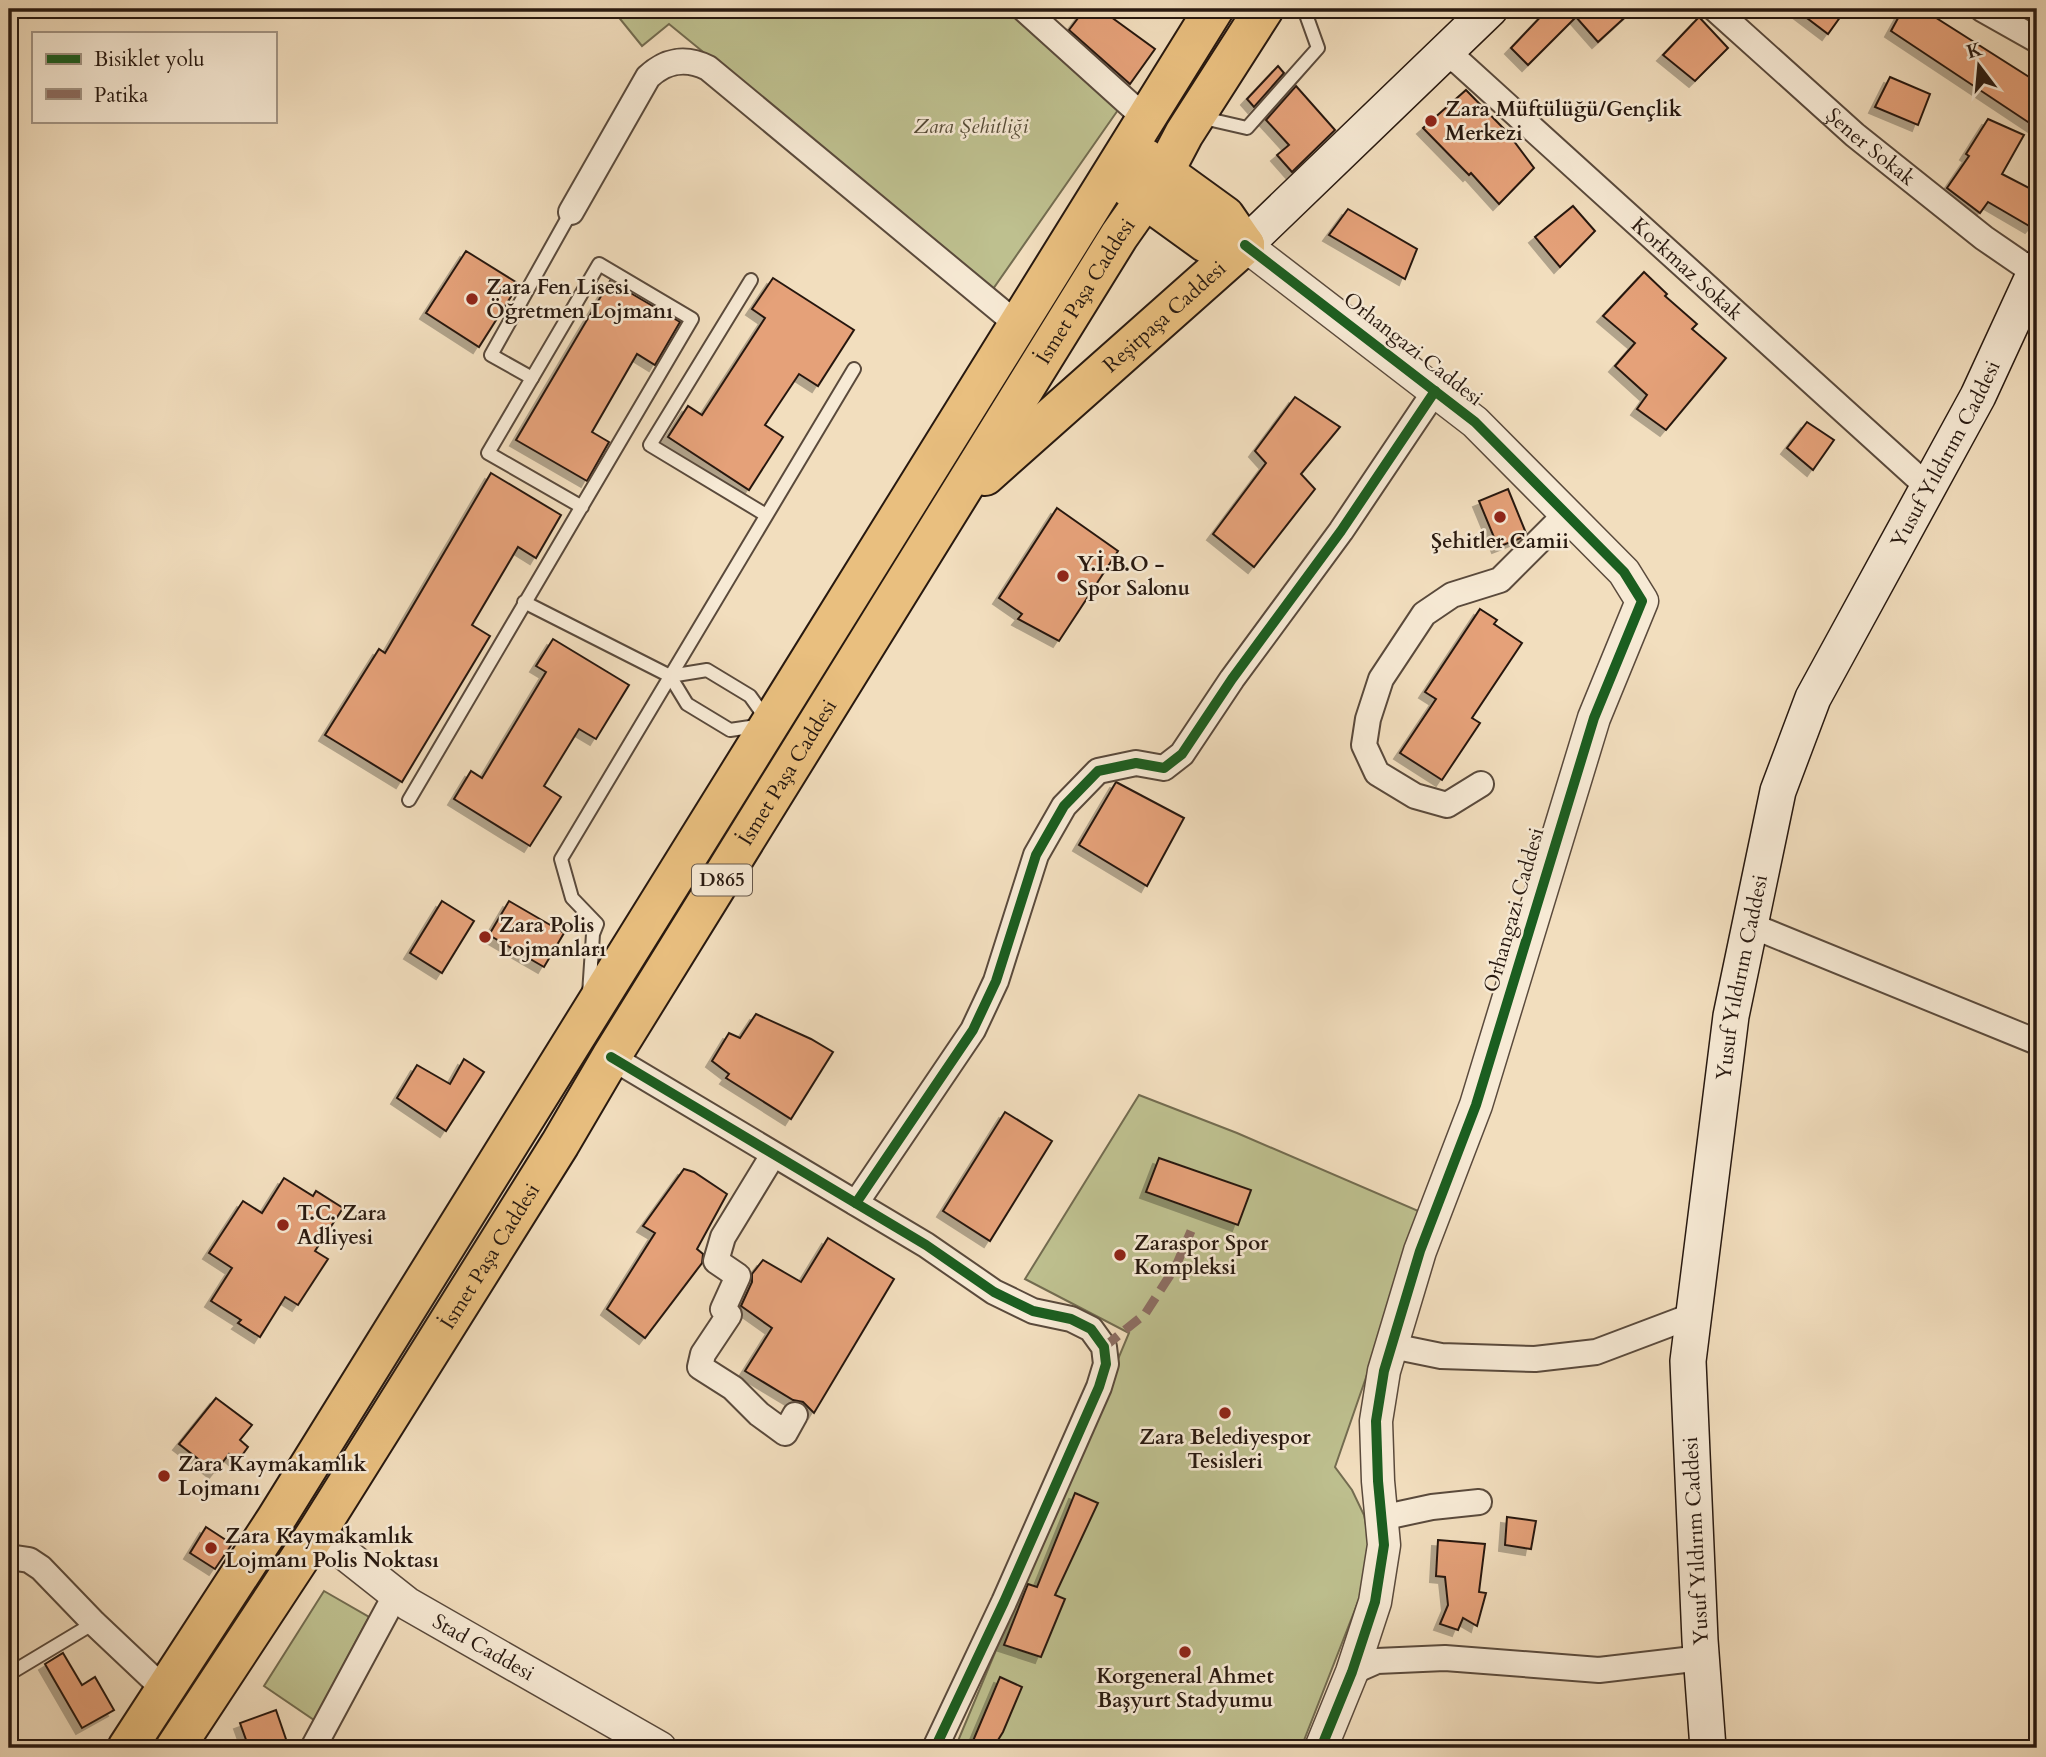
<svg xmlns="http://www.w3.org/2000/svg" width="2046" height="1757" font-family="Cardo,serif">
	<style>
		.green { fill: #bec08f; stroke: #736c50; stroke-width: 2 }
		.building { fill: #e5a179; stroke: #281910; stroke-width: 2; filter: url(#shadow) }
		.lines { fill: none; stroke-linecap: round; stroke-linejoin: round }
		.service-casing { stroke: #5a4a3c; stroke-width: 16 }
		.minor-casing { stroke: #5a4a3c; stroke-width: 28 }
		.tertiary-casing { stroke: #5a4a3c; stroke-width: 35 }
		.secondary-casing { stroke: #281910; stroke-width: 38 }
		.trunk-casing { stroke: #281910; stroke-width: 42 }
		.service { stroke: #f7ead5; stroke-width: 12 }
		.minor { stroke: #f7ead5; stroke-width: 24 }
		.tertiary { stroke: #f7ead5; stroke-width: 32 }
		.secondary { stroke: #f7ead5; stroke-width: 35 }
		.trunk { stroke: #e9bf7f; stroke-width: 38 }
		.quiet { stroke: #8d6e63; stroke-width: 9; stroke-dasharray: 18 9; stroke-linecap: butt }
		.cycleway-casing { stroke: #f7ead5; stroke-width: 15 }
		.cycleway { stroke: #1b5e20; stroke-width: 10 }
		.poi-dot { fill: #8f2418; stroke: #f7ead5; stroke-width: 2.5 }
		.labels { text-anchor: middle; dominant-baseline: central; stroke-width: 5; stroke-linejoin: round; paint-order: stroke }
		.shield { fill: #f7ead5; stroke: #66584b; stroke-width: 2 }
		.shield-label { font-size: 19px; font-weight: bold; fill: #281910 }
		.poi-label { font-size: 21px; font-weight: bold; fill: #281910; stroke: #f7ead5; text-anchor: start }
		.park-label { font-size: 21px; font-style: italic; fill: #554b36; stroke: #f7ead5 }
		.street-label { font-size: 21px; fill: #281910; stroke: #f7ead5 }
	</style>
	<defs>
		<filter id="shadow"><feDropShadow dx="-6" dy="6" stdDeviation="0" flood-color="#0004"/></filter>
	</defs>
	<rect width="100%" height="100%" fill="#f2debe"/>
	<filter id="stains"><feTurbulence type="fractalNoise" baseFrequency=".00286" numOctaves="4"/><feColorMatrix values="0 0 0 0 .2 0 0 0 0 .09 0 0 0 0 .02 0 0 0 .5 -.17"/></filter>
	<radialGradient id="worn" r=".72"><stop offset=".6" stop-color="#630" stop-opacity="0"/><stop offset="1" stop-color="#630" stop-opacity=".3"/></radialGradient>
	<g class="green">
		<path d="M 612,9 L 1008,9 L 1118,110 L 993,289 L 669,24 L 642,46 Z"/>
		<path d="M 1139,1095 L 1237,1133 L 1423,1213 L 1335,1467 L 1352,1490 L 1364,1515 L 1372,1554 L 1365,1584 L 1301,1748 L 955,1748 L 1129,1333 L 1025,1279 Z"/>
		<path d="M 324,1591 L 369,1617 L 314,1720 L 264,1686 Z"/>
	</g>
	<g class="building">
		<path d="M 1085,9 L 1100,9 L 1155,49 L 1130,84 L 1069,30 Z"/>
		<path d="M 1548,9 L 1634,9 L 1598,42 L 1576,17 L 1528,65 L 1511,48 Z"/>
		<path d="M 1795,9 L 1846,9 L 1828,34 Z"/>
		<path d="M 1903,9 L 1922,9 L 2037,82 L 2037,128 L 1891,31 Z"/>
		<path d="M 1699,17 L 1728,48 L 1695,81 L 1663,55 Z"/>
		<path d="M 1278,66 L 1284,73 L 1254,107 L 1247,99 Z"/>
		<path d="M 1890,77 L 1930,94 L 1918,125 L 1875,107 Z"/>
		<path d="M 1296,86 L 1335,130 L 1292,172 L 1277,155 L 1289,145 L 1266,120 Z"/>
		<path d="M 1466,90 L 1507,132 L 1534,168 L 1499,204 L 1471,173 L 1469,175 L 1423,128 Z"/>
		<path d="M 1988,119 L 2024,135 L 2002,174 L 2037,192 L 2037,220 L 2031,227 L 1988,202 L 1980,213 L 1947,188 L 1969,156 L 1966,154 Z"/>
		<path d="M 1573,206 L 1595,231 L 1560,267 L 1535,237 Z"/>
		<path d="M 1348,209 L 1417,249 L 1405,279 L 1329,235 Z"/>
		<path d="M 466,251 L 519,284 L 479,347 L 426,313 Z"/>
		<path d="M 1644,272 L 1667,294 L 1665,296 L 1697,324 L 1692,329 L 1726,358 L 1666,430 L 1637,409 L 1647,395 L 1615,366 L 1635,343 L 1603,316 Z"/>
		<path d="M 773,278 L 854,330 L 818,386 L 799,374 L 765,425 L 783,437 L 749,490 L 668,437 L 688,406 L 702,415 L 765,318 L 752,309 Z"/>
		<path d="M 610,281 L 680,322 L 655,365 L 637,354 L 592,432 L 609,442 L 587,481 L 516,440 Z"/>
		<path d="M 1295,397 L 1340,427 L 1301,474 L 1315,489 L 1254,567 L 1213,534 L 1266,463 L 1255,451 Z"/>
		<path d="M 1807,422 L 1834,440 L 1813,470 L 1787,448 Z"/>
		<path d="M 491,473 L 561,515 L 536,558 L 518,547 L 472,625 L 490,636 L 402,782 L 325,735 L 379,649 L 385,653 Z"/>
		<path d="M 1508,489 L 1526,533 L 1521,538 L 1498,547 L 1479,501 Z"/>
		<path d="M 1057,508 L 1118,551 L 1059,641 L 1018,619 L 1022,614 L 999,598 Z"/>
		<path d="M 1480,609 L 1497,620 L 1494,624 L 1522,643 L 1472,718 L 1480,723 L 1442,780 L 1400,753 L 1436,699 L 1425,692 Z"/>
		<path d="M 553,639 L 629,685 L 596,739 L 579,729 L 544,786 L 561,797 L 530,846 L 454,799 L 471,771 L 482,778 L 546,672 L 536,666 Z"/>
		<path d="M 1116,782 L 1184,818 L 1147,886 L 1079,845 Z"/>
		<path d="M 442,901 L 474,921 L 442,973 L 410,953 Z"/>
		<path d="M 509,901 L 564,933 L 544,967 L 489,935 Z"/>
		<path d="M 756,1014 L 811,1039 L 833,1052 L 791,1119 L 726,1078 L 729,1074 L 712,1061 L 729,1033 L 740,1038 Z"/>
		<path d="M 464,1059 L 484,1072 L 446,1131 L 397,1098 L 417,1065 L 450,1084 Z"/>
		<path d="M 1005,1112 L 1052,1141 L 990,1241 L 943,1211 Z"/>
		<path d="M 1159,1158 L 1251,1190 L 1238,1225 L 1146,1192 Z"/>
		<path d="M 684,1169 L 694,1172 L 727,1194 L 697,1249 L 703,1254 L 702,1263 L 645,1338 L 607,1309 L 655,1233 L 643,1226 Z"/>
		<path d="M 284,1178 L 313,1196 L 316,1191 L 343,1208 L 315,1251 L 328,1259 L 298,1305 L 285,1297 L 260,1337 L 238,1323 L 241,1320 L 211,1301 L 232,1268 L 209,1253 L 243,1201 L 262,1213 Z"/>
		<path d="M 828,1238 L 894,1279 L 814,1413 L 803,1402 L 793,1400 L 745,1371 L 772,1328 L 741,1306 L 752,1282 L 752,1274 L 763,1260 L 801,1282 Z"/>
		<path d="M 216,1398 L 252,1425 L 240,1440 L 248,1447 L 243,1454 L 237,1461 L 229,1454 L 215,1472 L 179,1444 Z"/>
		<path d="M 1075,1493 L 1098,1503 L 1055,1595 L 1065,1599 L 1041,1657 L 1004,1645 L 1028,1584 L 1037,1587 Z"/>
		<path d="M 1507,1517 L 1536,1521 L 1531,1549 L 1505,1545 Z"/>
		<path d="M 206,1527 L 232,1544 L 215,1569 L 190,1553 Z"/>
		<path d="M 1438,1540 L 1485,1544 L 1479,1592 L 1486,1593 L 1477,1626 L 1463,1618 L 1458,1630 L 1440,1624 L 1448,1605 L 1445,1577 L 1436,1576 Z"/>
		<path d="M 63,1653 L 82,1685 L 95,1677 L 114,1710 L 82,1728 L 45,1664 Z"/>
		<path d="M 1000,1677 L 1022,1687 L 1003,1732 L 993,1748 L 970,1748 Z"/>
		<path d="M 276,1710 L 289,1748 L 249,1748 L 240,1723 Z"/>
	</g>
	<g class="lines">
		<defs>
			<g id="service">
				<path d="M 1199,117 L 1247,128 L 1318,48 L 1304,9"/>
				<path d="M 751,280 L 650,445 L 766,515"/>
				<path d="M 532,378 L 491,355 L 571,212"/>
				<path d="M 524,602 L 670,676"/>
				<path d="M 707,670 L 750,696 L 770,724 L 730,730 L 687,704 L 670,676 Z"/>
				<path d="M 409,800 C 503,639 598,479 692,319 L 599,264 L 488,453 L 582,507"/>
				<path d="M 589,994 L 593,934 L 597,924 L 572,898 L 561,859 L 854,369"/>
				<path d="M 9,1674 L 94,1623"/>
			</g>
			<g id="minor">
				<path d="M 1024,9 L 1146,119"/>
				<path id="s1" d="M 1715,9 L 1855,135 L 1984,238 L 2035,273"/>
				<path d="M 1982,9 L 2037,40"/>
				<path id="s2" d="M 1445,54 L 1460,63 L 1928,487"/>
				<path d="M 571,212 L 648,77 C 666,60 686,57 708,68 L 1018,325"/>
				<path d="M 1481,784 L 1447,805 L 1415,796 L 1377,773 L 1364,745 L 1368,719 L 1381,679 L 1424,614 L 1452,595 L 1500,580 L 1566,514"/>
				<path d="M 1750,925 L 2037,1042"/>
				<path d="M 611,1057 L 926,1245 L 994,1292 L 1033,1311 L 1071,1319 L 1091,1329 L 1104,1347 L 1106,1364 L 1099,1387 L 1004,1602 L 935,1748"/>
				<path d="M 773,1155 L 723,1237 L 716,1261 L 738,1276 L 723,1309 L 729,1315 L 703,1354 L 700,1367 L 733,1388 L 759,1414 L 785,1433 L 795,1415"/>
				<path d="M 856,1203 L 973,1030 L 996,981 L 1036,855 L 1064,806 L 1098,771 L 1136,763 L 1164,768 L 1182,754 L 1232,679 L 1341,531 L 1435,391"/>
				<path d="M 1392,1346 L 1441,1356 L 1535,1359 L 1596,1352 L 1694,1315"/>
				<path d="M 1381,1518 L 1432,1507 L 1479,1502"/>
				<path d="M 9,1557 L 29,1560 L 41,1568 L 94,1623 L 166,1691"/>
				<path d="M 1352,1672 L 1377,1661 L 1445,1658 L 1599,1670 L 1702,1658"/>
				<path d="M 313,1748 L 396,1594"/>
			</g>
			<g id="tertiary">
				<path d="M 1245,245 L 1475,422 L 1624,572 L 1642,601 L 1594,718 L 1476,1105 L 1420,1251 L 1384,1371 L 1376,1421 L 1378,1481 L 1384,1545 L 1375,1602 L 1352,1672 L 1321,1748"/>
				<path id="s3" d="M 317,1532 L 408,1604 L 660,1748"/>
			</g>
			<g id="secondary">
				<path d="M 1245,245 L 1490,9"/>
				<path id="s4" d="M 1708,1748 L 1700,1640 L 1688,1361 L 1731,1016 L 1778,791 L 1813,698 L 1978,396 L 2037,268"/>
			</g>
			<g id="trunk">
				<path d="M 1145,158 L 1225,216 L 1245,245"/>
				<path d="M 1123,183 L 1206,243 L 1245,245"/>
				<path id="s5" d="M 985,476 L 1245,245"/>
				<path d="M 127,1748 L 276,1519 L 1214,9"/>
				<path id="s6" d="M 175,1748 L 317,1532 L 560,1144 L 611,1057 L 1119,236 L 1164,172 L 1184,134 L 1264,9"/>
			</g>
		</defs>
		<use href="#service" class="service-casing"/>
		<use href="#minor" class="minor-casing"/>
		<use href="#tertiary" class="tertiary-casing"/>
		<use href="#secondary" class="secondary-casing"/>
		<use href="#trunk" class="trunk-casing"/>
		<use href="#service" class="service"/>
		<use href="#minor" class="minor"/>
		<use href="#tertiary" class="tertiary"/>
		<use href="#secondary" class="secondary"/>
		<use href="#trunk" class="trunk"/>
		<path class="quiet" d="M 1104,1347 L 1145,1314 L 1176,1266 L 1191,1231"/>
		<defs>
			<g id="cycleway">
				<path d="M 1245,245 L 1475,422 L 1624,572 L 1642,601 L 1594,718 L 1476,1105 L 1420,1251 L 1384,1371 L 1376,1421 L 1378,1481 L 1384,1545 L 1375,1602 L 1352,1672 L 1321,1748"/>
				<path d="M 611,1057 L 926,1245 L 994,1292 L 1033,1311 L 1071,1319 L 1091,1329 L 1104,1347 L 1106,1364 L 1099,1387 L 1004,1602 L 935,1748"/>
				<path d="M 856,1203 L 973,1030 L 996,981 L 1036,855 L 1064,806 L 1098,771 L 1136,763 L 1164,768 L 1182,754 L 1232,679 L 1341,531 L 1435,391"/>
			</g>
		</defs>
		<use href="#cycleway" class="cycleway-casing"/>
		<use href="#cycleway" class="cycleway"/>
	</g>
	<g class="poi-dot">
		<circle cx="1431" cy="121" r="7"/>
		<circle cx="472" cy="299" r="7"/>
		<circle cx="1500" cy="517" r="7"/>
		<circle cx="1063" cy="576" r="7"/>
		<circle cx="485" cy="937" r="7"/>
		<circle cx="283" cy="1225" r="7"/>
		<circle cx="1120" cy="1255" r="7"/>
		<circle cx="1225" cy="1413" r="7"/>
		<circle cx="164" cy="1476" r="7"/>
		<circle cx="211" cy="1548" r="7"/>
		<circle cx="1185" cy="1652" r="7"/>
	</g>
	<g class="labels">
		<rect class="shield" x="692" y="864.5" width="60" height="31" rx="5"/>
		<g class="shield-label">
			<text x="722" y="880">D865</text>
		</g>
		<g class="poi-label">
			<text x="1445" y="109">Zara Müftülüğü/Gençlik<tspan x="1445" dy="24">Merkezi</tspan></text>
			<text x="486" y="287">Zara Fen Lisesi<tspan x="486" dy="24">Öğretmen Lojmanı</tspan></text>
			<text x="1500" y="541" text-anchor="middle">Şehitler Camii</text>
			<text x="1077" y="564">Y.İ.B.O -<tspan x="1077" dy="24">Spor Salonu</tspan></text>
			<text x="499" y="925">Zara Polis<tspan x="499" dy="24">Lojmanları</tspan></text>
			<text x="297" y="1213">T.C. Zara<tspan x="297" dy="24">Adliyesi</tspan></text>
			<text x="1134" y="1243">Zaraspor Spor<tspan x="1134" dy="24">Kompleksi</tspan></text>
			<text x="1225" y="1437" text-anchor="middle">Zara Belediyespor<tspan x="1225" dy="24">Tesisleri</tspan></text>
			<text x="178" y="1464">Zara Kaymakamlık<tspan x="178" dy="24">Lojmanı</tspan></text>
			<text x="225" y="1536">Zara Kaymakamlık<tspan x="225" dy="24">Lojmanı Polis Noktası</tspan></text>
			<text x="1185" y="1676" text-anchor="middle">Korgeneral Ahmet<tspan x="1185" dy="24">Başyurt Stadyumu</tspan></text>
		</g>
		<g class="park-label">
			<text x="971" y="126">Zara Şehitliği</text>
		</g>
		<g class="street-label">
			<text stroke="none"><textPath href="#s1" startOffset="208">Şener Sokak</textPath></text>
			<text stroke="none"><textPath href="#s2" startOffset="324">Korkmaz Sokak</textPath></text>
			<text stroke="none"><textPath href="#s6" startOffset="1718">İsmet Paşa Caddesi</textPath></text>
			<text stroke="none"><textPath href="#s5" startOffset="240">Reşitpaşa Caddesi</textPath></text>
			<text transform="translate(1413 349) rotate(38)">Orhangazi Caddesi</text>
			<text stroke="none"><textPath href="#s4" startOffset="1342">Yusuf Yıldırım Caddesi</textPath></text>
			<text stroke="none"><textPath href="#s6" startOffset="1152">İsmet Paşa Caddesi</textPath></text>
			<text transform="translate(1514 910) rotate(-74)">Orhangazi Caddesi</text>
			<text stroke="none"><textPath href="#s4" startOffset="775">Yusuf Yıldırım Caddesi</textPath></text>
			<text stroke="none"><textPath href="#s6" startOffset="584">İsmet Paşa Caddesi</textPath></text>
			<text transform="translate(1696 1541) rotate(-93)">Yusuf Yıldırım Caddesi</text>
			<text stroke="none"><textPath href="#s3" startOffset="203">Stad Caddesi</textPath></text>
		</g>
	</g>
	<rect width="2046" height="1757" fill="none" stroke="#f2debe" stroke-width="35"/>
	<rect x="10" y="10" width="2025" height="1736" fill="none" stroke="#281910" stroke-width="3.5"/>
	<rect x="18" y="18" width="2011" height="1722" fill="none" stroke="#281910" stroke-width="2"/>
	<rect x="32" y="32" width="245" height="91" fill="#f7ead5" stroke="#a49686" stroke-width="2"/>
	<rect x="46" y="54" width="35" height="10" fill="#1b5e20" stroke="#a49686" stroke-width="2"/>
	<text x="94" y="66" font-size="21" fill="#281910">Bisiklet yolu</text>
	<rect x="46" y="89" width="35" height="10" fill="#8d6e63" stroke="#a49686" stroke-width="2"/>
	<text x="94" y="102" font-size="21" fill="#281910">Patika</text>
	<g transform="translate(1979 66) rotate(344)" stroke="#f7ead5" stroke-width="5" paint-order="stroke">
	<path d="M0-5L12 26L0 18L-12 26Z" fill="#281910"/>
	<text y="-10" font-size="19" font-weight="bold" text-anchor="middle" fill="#281910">K</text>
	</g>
	<rect width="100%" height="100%" filter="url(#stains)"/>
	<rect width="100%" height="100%" fill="url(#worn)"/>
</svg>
